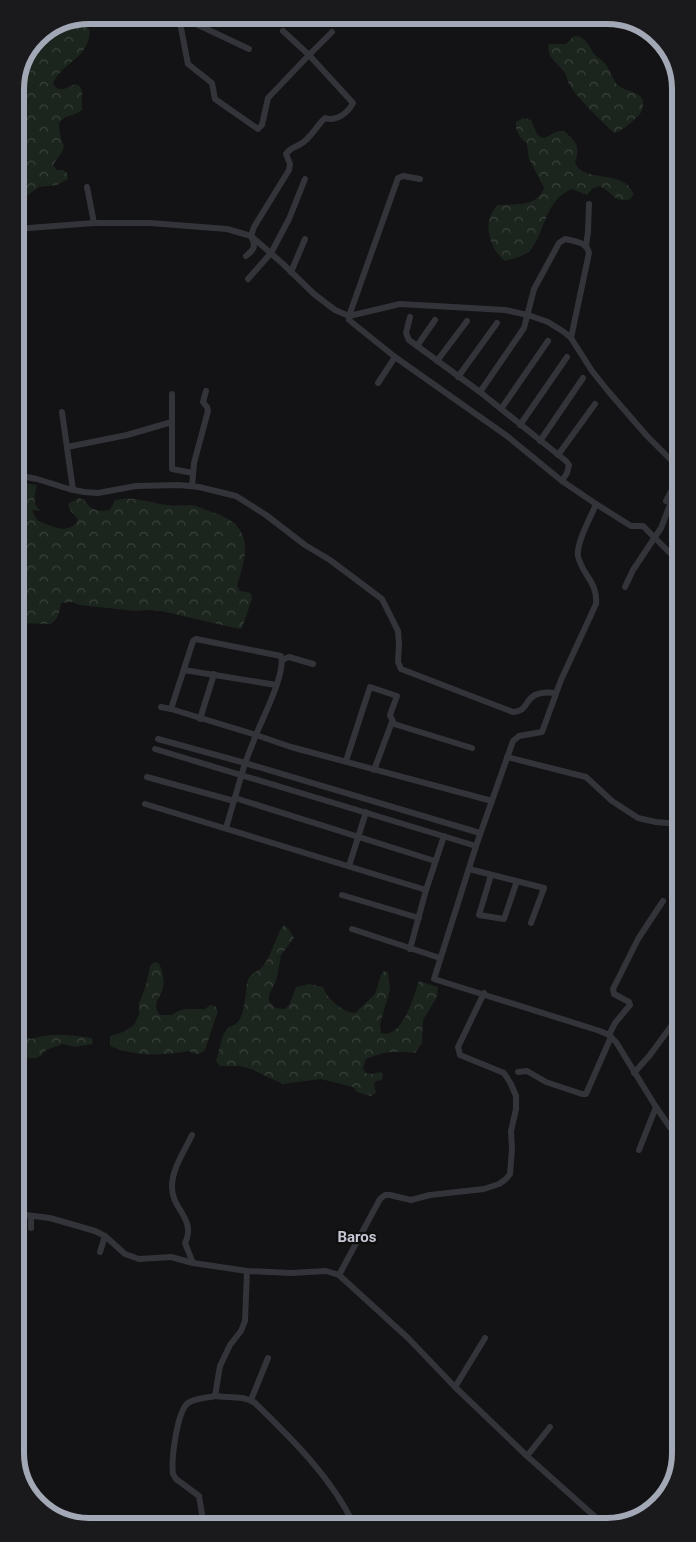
<svg xmlns="http://www.w3.org/2000/svg" width="696" height="1542" font-family="Roboto,sans-serif">
	<style>
		.forest { fill: url(#forest-crowns) }
		.lines { fill: none; stroke-linecap: round; stroke-linejoin: round }
		.minor { stroke: #33343a; stroke-width: 6 }
		.labels { text-anchor: middle; dominant-baseline: central; stroke-width: 4.5; stroke-linejoin: round; paint-order: stroke }
		.quarter-label { font-size: 15px; font-weight: bold; fill: #c4c7d1; stroke: #0e0e0f }
		.rim { fill: none; stroke: #a3a8b6; stroke-width: 6 }
	</style>
	<defs>
		<pattern id="forest-crowns" width="20" height="18" patternUnits="userSpaceOnUse" patternTransform="scale(1.25)"><rect width="20" height="18" fill="#1c241e"/><path d="M2 6a3 3 0 1 1 6 0M12 15a3 3 0 1 1 6 0" fill="none" stroke="#3a413c"/></pattern>
	</defs>
	<rect width="100%" height="100%" fill="#131214"/>
	<g class="forest">
		<path d="M 78,20 L 90,30 C 89,60 62,61 53,84 L 58,89 L 64,89 L 75,84 L 80,86 L 82,91 L 82,110 C 74,117 67,113 59,123 L 60,135 L 64,146 L 62,152 L 53,165 L 57,170 L 63,170 L 67,173 L 68,179 L 57,185 L 39,187 L 24,198 L 22,203 L 22,215 L 16,223 L 15,84 L 37,36 Z"/>
		<path d="M 574,36 C 586,35 590,49 596,56 C 601,60 606,63 609,70 C 611,73 612,77 614,80 C 621,94 645,89 643,105 C 643,110 640,115 636,118 C 630,124 622,131 614,133 C 602,122 577,98 569,84 C 567,81 567,76 565,73 C 558,62 546,59 549,44 L 566,44 Z"/>
		<path d="M 523,118 L 531,120 L 537,134 L 542,138 C 551,137 553,130 564,131 C 576,142 581,146 575,163 C 585,184 623,168 634,194 L 630,199 C 615,204 613,192 599,186 L 592,189 L 587,195 L 572,189 C 549,199 547,219 537,240 C 534,244 532,250 527,253 C 521,257 512,259 505,261 C 489,250 481,219 498,205 C 514,204 538,207 544,188 L 529,159 L 527,144 L 520,137 L 516,128 L 516,122 Z"/>
		<path d="M 24,483 L 37,485 C 35,495 31,503 41,511 L 32,510 L 37,520 C 50,526 69,536 78,520 L 70,510 L 68,504 L 79,498 L 84,500 C 91,510 98,512 110,510 L 115,500 C 132,495 150,503 168,505 C 175,506 183,505 191,505 C 198,506 206,510 212,512 C 254,526 248,550 237,586 L 240,591 L 251,593 L 252,599 L 242,628 L 239,629 L 161,611 L 148,610 L 136,611 L 79,605 L 73,602 L 61,603 C 60,612 58,619 51,624 L 17,623 L 16,557 L 20,544 L 16,537 L 16,499 Z"/>
		<path d="M 17,819 L 27,821 L 17,847 Z"/>
		<path d="M 284,925 L 288,928 L 294,938 L 281,955 L 276,981 L 269,995 L 269,1001 L 275,1008 L 285,1009 L 289,1005 L 296,987 L 309,984 L 323,987 C 326,998 344,1013 355,1013 L 375,994 L 381,975 L 384,971 L 388,972 L 390,990 L 380,1024 L 381,1033 C 403,1039 414,995 419,981 L 438,987 L 437,997 L 423,1020 L 422,1043 L 415,1053 C 395,1051 385,1051 366,1059 L 363,1068 L 366,1073 L 372,1074 L 381,1072 L 383,1074 L 382,1080 L 376,1081 L 374,1084 L 376,1093 L 371,1096 L 357,1092 L 353,1087 L 321,1079 L 283,1084 L 251,1069 L 239,1066 L 220,1066 L 216,1061 L 223,1035 L 228,1027 C 247,1025 244,994 248,980 C 250,973 258,972 262,967 C 272,957 276,933 284,925 Z"/>
		<path d="M 154,962 L 159,963 C 162,970 165,981 163,988 C 160,999 151,1003 160,1015 L 172,1015 C 182,1006 193,1010 205,1009 L 210,1005 L 215,1006 L 218,1011 L 205,1050 C 199,1055 195,1055 189,1051 C 163,1056 135,1057 110,1046 L 110,1036 L 123,1032 L 134,1025 L 139,1015 L 139,1003 L 146,985 L 150,966 Z"/>
		<path d="M 18,1033 L 31,1039 C 52,1032 70,1035 92,1038 L 93,1044 L 75,1047 L 63,1044 L 46,1050 L 42,1055 L 36,1058 L 18,1059 Z"/>
	</g>
	<g class="lines">
		<g class="minor">
			<path d="M 174,15 L 180,23 L 188,64 L 212,83 L 215,99 L 258,129 L 262,125 L 268,98 L 309,55 L 353,103 C 348,113 336,122 325,118 C 316,126 311,139 299,145 C 293,148 290,148 286,154 L 290,164 L 289,170 L 254,227 L 251,236 C 256,246 255,249 246,256"/>
			<path d="M 175,16 L 196,24 L 249,49"/>
			<path d="M 283,31 L 309,55 L 332,32"/>
			<path d="M 420,179 L 403,176 L 398,178 L 349,316 L 349,320 L 395,357 L 507,436 L 562,481 L 596,504 C 591,517 576,543 578,556 C 582,575 598,582 596,604 L 561,680 L 542,732 L 519,736 L 513,741 L 476,846 L 434,979 L 600,1031 L 609,1035 L 616,1042 L 656,1107 L 680,1142"/>
			<path d="M 87,187 L 94,223"/>
			<path d="M 16,229 L 94,223 L 150,223 L 227,229 L 251,236 L 282,263 L 314,294 L 335,310 L 349,316 L 400,304 L 505,310 L 528,315 L 548,322 L 564,332 L 571,338 L 592,371 L 608,391 L 647,436 L 678,467"/>
			<path d="M 586,246 L 588,232 L 589,204"/>
			<path d="M 291,272 L 305,239"/>
			<path d="M 248,279 L 271,253 L 289,219 L 305,179"/>
			<path d="M 410,317 L 406,333 L 409,340 L 480,392 L 566,461 L 569,465 L 567,473 L 562,481"/>
			<path d="M 417,346 L 435,320"/>
			<path d="M 437,361 L 467,321"/>
			<path d="M 458,377 L 497,323"/>
			<path d="M 378,383 L 395,357"/>
			<path d="M 480,392 L 524,328 L 534,289 L 559,243 L 565,239 C 574,241 587,242 589,253 L 571,338"/>
			<path d="M 172,394 L 172,469 L 193,473"/>
			<path d="M 501,409 L 548,341"/>
			<path d="M 62,412 L 73,490"/>
			<path d="M 520,425 L 567,357"/>
			<path d="M 540,441 L 583,378"/>
			<path d="M 67,447 L 127,435 L 172,422"/>
			<path d="M 558,455 L 595,404"/>
			<path d="M 16,475 L 37,479 L 69,489 L 84,492 L 98,493 L 136,486 L 179,485 L 199,487 L 236,496 L 266,515 L 305,545 L 330,560 L 382,599 L 398,631 L 399,644 L 398,662 L 401,669 L 513,712 C 528,711 524,701 535,695 C 541,692 549,692 556,693"/>
			<path d="M 192,486 L 194,463 L 208,411 L 207,407 L 203,402 L 206,391"/>
			<path d="M 666,501 L 678,479"/>
			<path d="M 596,504 L 631,526 L 643,526 L 678,561"/>
			<path d="M 625,587 L 633,570 L 661,528 L 671,502 L 674,487"/>
			<path d="M 282,660 L 289,657 L 313,664"/>
			<path d="M 184,670 L 276,685"/>
			<path d="M 161,707 L 171,709"/>
			<path d="M 200,719 L 214,674"/>
			<path d="M 158,739 L 245,763 L 480,833"/>
			<path d="M 155,749 L 476,846"/>
			<path d="M 507,757 L 586,777 L 612,801 L 638,818 L 656,822 L 679,824"/>
			<path d="M 346,761 L 370,687 L 397,696 L 390,715 L 394,724 L 472,748"/>
			<path d="M 374,770 L 392,722"/>
			<path d="M 147,777 L 234,801"/>
			<path d="M 235,798 L 435,861"/>
			<path d="M 145,804 L 426,890"/>
			<path d="M 226,828 L 245,763 L 256,735 L 171,709 L 193,641 L 196,639 L 281,656 C 286,673 263,717 256,735 L 291,747 L 492,801"/>
			<path d="M 349,866 L 366,812"/>
			<path d="M 469,869 L 544,888 L 531,923"/>
			<path d="M 491,875 L 479,915 L 504,919 L 517,881"/>
			<path d="M 342,895 L 419,918"/>
			<path d="M 352,929 L 440,958"/>
			<path d="M 410,949 L 426,890 L 444,836"/>
			<path d="M 609,1035 L 615,1023 L 630,1005 L 629,1002 L 614,994 L 613,989 L 638,939 L 663,901"/>
			<path d="M 518,1072 L 527,1071 L 546,1082 L 582,1094 L 586,1094 L 611,1037"/>
			<path d="M 634,1073 L 650,1055 L 680,1014"/>
			<path d="M 192,1135 C 185,1150 172,1169 172,1186 C 171,1209 197,1219 185,1243 L 193,1263"/>
			<path d="M 639,1150 L 656,1107"/>
			<path d="M 18,1181 L 18,1177"/>
			<path d="M 18,1214 L 50,1218 L 95,1231 L 105,1236 L 125,1254 L 139,1259 L 171,1257 L 193,1263 L 247,1271 L 291,1273 L 326,1271 L 339,1275 L 408,1338 L 455,1387 L 527,1456 L 602,1523"/>
			<path d="M 31,1216 L 31,1228"/>
			<path d="M 100,1252 L 105,1236"/>
			<path d="M 339,1275 L 380,1199 L 385,1195 L 390,1195 L 411,1200 L 430,1195 L 484,1189 L 499,1184 L 506,1179 L 510,1174 L 512,1149 L 511,1131 L 516,1109 L 516,1096 L 511,1084 L 504,1073 L 460,1055 L 458,1047 L 484,993"/>
			<path d="M 455,1387 L 485,1338"/>
			<path d="M 215,1396 C 228,1398 244,1395 255,1403 C 292,1439 332,1478 354,1525"/>
			<path d="M 251,1400 L 268,1358"/>
			<path d="M 527,1456 L 550,1427"/>
			<path d="M 204,1526 L 199,1496 L 176,1479 L 173,1474 C 171,1460 177,1411 188,1403 C 195,1398 207,1398 215,1396 L 220,1366 L 230,1345 L 241,1331 L 245,1321 L 247,1271"/>
		</g>
	</g>
	<g class="labels">
		<g class="quarter-label">
			<text x="357" y="1237">Baros</text>
		</g>
	</g>
	<path d="M0 0H696V1542H0ZM89 24H607A65 65 0 0 1 672 89V1453A65 65 0 0 1 607 1518H89A65 65 0 0 1 24 1453V89A65 65 0 0 1 89 24Z" fill="#1a1a1c" fill-rule="evenodd"/>
	<path class="rim" d="M89 24H607A65 65 0 0 1 672 89V1453A65 65 0 0 1 607 1518H89A65 65 0 0 1 24 1453V89A65 65 0 0 1 89 24Z"/>
</svg>
